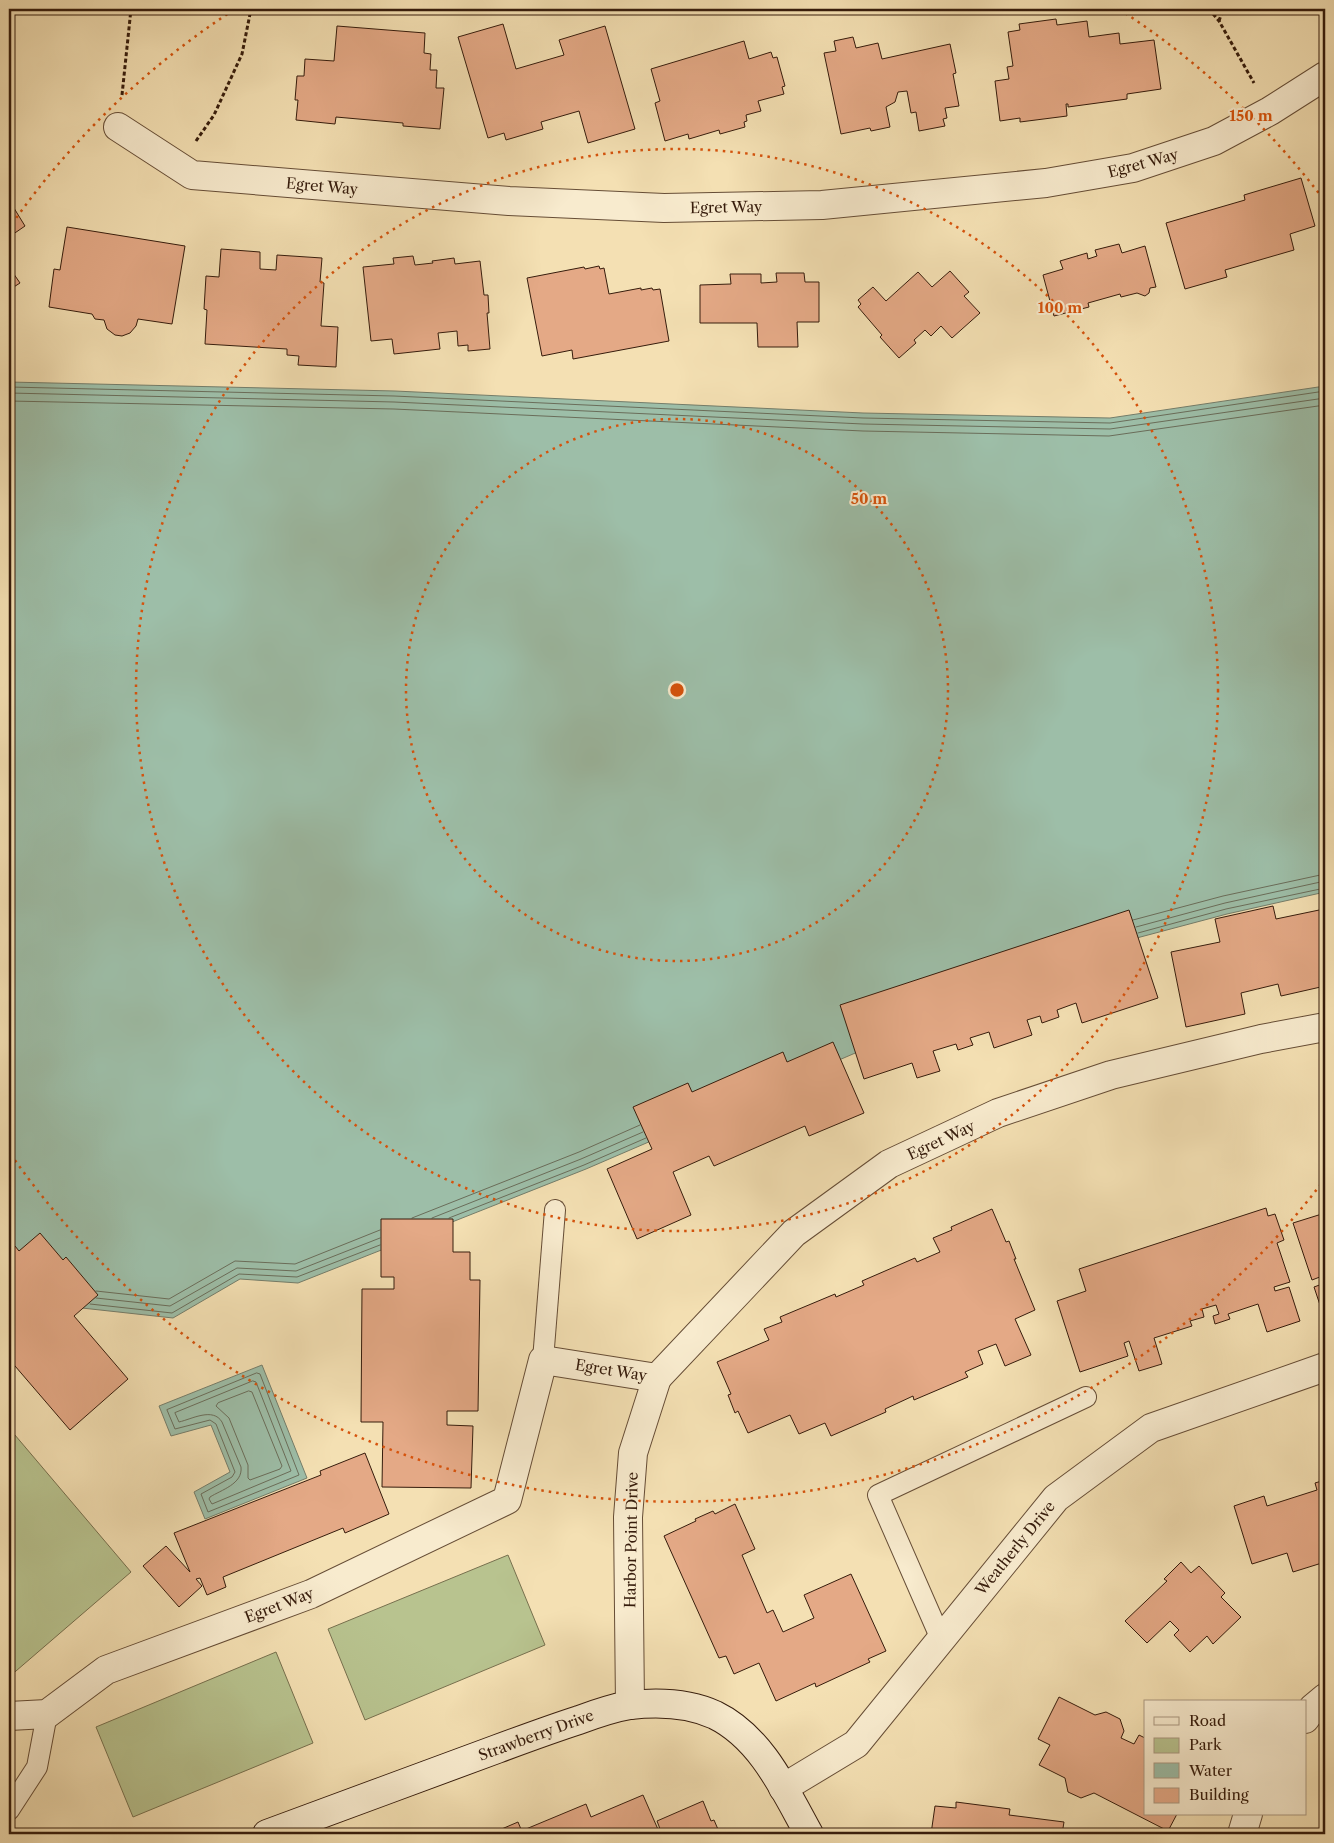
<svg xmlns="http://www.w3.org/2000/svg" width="1334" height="1843" font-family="'Libre Caslon Text',serif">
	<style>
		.green { fill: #b8c38f; stroke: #77704e }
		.water { fill: #9dbea8; stroke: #747d6a }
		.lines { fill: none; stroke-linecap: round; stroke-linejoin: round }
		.shore { stroke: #6a6d5a; stroke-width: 1 }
		.building { fill: #e4a986; stroke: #361c0c }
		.lane-casing { stroke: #664d36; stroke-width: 22 }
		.street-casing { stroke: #664d36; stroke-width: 30 }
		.secondary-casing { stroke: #361c0c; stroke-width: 30 }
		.path { stroke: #361c0c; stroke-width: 3; stroke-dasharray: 4 2.5; stroke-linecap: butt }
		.lane { stroke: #f8ebce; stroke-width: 20 }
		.street { stroke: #f8ebce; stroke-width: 28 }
		.secondary { stroke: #f8ebce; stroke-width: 28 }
		.ring { fill: none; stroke: #d6530c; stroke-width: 2.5; stroke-dasharray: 2.5 5 }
		.labels { text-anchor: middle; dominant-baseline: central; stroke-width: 4; stroke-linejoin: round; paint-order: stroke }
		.street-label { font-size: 15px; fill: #361c0c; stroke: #f8ebce }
		.centre { fill: #d6530c; stroke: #f8ebce; stroke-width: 2.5 }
		.ring-label { font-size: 15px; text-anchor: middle; font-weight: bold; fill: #d6530c; stroke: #f8ebce; stroke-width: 4; stroke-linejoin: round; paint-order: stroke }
	</style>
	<rect width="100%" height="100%" fill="#f4e0b3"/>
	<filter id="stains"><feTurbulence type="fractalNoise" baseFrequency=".004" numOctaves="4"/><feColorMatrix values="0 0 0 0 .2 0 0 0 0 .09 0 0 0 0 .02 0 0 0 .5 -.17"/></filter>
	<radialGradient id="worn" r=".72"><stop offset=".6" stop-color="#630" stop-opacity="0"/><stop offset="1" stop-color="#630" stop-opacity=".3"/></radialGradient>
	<g class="green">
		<path d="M 9,1428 L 131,1572 L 9,1677 Z"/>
		<path d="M 508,1555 L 545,1645 L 365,1720 L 328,1629 Z"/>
		<path d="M 276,1652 L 313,1743 L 133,1817 L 96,1727 Z"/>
	</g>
	<g class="water">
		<path d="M 9,382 L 395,391 L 863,413 L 1110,418 L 1325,386 L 1325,892 L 1227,914 L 1099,948 L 586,1169 L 298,1283 L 240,1279 L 173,1318 L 9,1300 Z"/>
		<path d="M 262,1365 L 307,1478 L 205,1519 L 194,1492 L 230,1472 L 211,1425 L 171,1436 L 159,1406 Z"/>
	</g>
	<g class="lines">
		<g class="shore">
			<path d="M 9,387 L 394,396 L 863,418 L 1110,423 L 1325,391"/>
			<path d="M 9,393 L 394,402 L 863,424 L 1110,429 L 1325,398"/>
			<path d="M 9,401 L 394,409 L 863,431 L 1109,436 L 1325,405"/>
			<path d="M 1133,920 L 1223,896 L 1325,874"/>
			<path d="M 1136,927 L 1225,903 L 1325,881"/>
			<path d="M 1138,933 L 1226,909 L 1325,888"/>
			<path d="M 412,1218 L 579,1152 L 640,1125"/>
			<path d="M 432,1218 L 581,1159 L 643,1132"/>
			<path d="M 449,1218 L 584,1165 L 646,1138"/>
			<path d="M 96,1291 L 169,1299 L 235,1261 L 295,1264 L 380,1230"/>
			<path d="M 96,1298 L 170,1306 L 237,1268 L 296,1271 L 380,1238"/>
			<path d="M 90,1304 L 172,1313 L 239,1274 L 297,1277 L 380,1245"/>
			<path d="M 257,1373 L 260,1374 L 299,1475 L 208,1512 L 201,1494 L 232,1477 L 235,1472 L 216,1424 L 210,1420 L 175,1429 L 167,1410 Z"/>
			<path d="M 253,1381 L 256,1382 L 291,1471 L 212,1504 L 209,1499 L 210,1497 C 221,1490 243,1484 241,1467 L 222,1422 C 213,1407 192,1419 179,1422 L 175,1413 Z"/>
			<path d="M 249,1391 L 252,1392 L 282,1466 L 280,1469 L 250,1480 L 248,1478 L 248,1465 L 229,1418 L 216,1406 L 218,1403 Z"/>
		</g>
	</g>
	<g class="building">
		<path d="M 1056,19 L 1057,25 L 1087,21 L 1089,37 L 1119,33 L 1120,44 L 1154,40 L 1161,89 L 1127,94 L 1127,99 L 1068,107 L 1068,104 L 1066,104 L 1067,116 L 1020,122 L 1020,118 L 1000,121 L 995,81 L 1009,79 L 1007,67 L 1013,66 L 1008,32 L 1020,30 L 1019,24 Z"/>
		<path d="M 503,24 L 516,69 L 564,55 L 559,40 L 605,26 L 635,129 L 588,143 L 579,111 L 541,122 L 543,129 L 506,140 L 504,133 L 488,138 L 458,37 Z"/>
		<path d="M 337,26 L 425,33 L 424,53 L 431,54 L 430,70 L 437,70 L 436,88 L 444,88 L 440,129 L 403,126 L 403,123 L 336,117 L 335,124 L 296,120 L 298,100 L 295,100 L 297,76 L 304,76 L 305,59 L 334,61 Z"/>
		<path d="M 853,37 L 856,48 L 878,43 L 882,59 L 950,44 L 956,73 L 953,74 L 959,106 L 945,108 L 947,118 L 943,119 L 945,126 L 919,131 L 916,112 L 911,113 L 907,91 L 898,92 L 895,102 L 886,107 L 890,127 L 871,131 L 870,128 L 841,134 L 824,53 L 836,51 L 834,41 Z"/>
		<path d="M 744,41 L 749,59 L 771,52 L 773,58 L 777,57 L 785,86 L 782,87 L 784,94 L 758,101 L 761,111 L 746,115 L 747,121 L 744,122 L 745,127 L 720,134 L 719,130 L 689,139 L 688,134 L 665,141 L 655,103 L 660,101 L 651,69 Z"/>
		<path d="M 1301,178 L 1315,226 L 1290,234 L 1294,250 L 1225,270 L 1227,277 L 1185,289 L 1166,223 L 1245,200 L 1244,195 Z"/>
		<path d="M 9,200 L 25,226 L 9,237 Z"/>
		<path d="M 67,227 L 185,246 L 172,324 L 138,319 L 136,326 L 130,333 L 122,336 L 115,335 L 107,329 L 104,320 L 95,319 L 92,314 L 49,307 L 54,269 L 60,270 Z"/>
		<path d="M 1119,244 L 1122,253 L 1145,246 L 1156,287 L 1150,288 L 1149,293 L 1145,296 L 1137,293 L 1121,297 L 1120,294 L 1088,303 L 1089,307 L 1054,316 L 1043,275 L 1063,269 L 1060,261 L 1087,253 L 1088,259 L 1097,256 L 1095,250 Z"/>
		<path d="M 221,249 L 260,252 L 260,269 L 276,270 L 277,255 L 322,258 L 320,282 L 324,283 L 321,326 L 338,327 L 336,367 L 298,365 L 299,356 L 287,355 L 287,349 L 205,344 L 207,310 L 204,309 L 206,276 L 219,277 Z"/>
		<path d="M 9,254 L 14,262 L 9,267 L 20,283 L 9,290 Z"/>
		<path d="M 413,256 L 415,265 L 433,263 L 432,261 L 454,258 L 455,264 L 480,261 L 484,295 L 488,295 L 489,313 L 487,313 L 490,349 L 468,351 L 468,345 L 458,346 L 457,331 L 438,333 L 440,349 L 394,354 L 392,339 L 371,341 L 363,267 L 394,264 L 393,258 Z"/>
		<path d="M 599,266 L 600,269 L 604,268 L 609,294 L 641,288 L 641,290 L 652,288 L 653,290 L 660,289 L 669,341 L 573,359 L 572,350 L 542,356 L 527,278 L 584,267 L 585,269 Z"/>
		<path d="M 950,271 L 969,292 L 964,296 L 980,313 L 952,338 L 941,326 L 931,336 L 925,330 L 914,340 L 916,343 L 899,358 L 880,337 L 882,335 L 858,307 L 861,304 L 858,300 L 873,287 L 886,301 L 918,272 L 932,287 Z"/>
		<path d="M 776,273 L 804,273 L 805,282 L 819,282 L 819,322 L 797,322 L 798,347 L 758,347 L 757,323 L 700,323 L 700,285 L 731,284 L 730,274 L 761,274 L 761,283 L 777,282 Z"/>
		<path d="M 1273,906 L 1276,919 L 1324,909 L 1325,986 L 1281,996 L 1278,984 L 1241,993 L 1245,1014 L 1186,1027 L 1171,952 L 1220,942 L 1215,919 Z"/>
		<path d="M 1129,910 L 1158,998 L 1082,1023 L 1076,1003 L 1057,1010 L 1059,1017 L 1042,1023 L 1040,1016 L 1027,1020 L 1032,1035 L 994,1048 L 989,1032 L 970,1038 L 973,1045 L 958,1050 L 956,1044 L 933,1051 L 940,1071 L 917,1078 L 912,1063 L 864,1079 L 840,1005 Z"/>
		<path d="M 833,1042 L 864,1113 L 809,1136 L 805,1126 L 714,1166 L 709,1156 L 673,1172 L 691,1215 L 637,1239 L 607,1169 L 652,1149 L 633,1107 L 688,1083 L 692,1092 L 783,1052 L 787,1062 Z"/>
		<path d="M 1266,1208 L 1268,1216 L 1275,1214 L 1284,1240 L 1277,1243 L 1290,1282 L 1274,1287 L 1275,1291 L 1289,1287 L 1300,1321 L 1267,1332 L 1258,1304 L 1228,1314 L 1230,1319 L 1215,1324 L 1213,1316 L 1219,1314 L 1216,1305 L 1202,1309 L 1204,1317 L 1190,1321 L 1192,1326 L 1154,1338 L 1162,1364 L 1139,1371 L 1129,1341 L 1124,1343 L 1128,1356 L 1080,1372 L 1057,1301 L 1086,1291 L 1079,1269 Z"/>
		<path d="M 992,1209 L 1006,1242 L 1009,1241 L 1016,1259 L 1014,1259 L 1035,1310 L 1015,1319 L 1031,1355 L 1005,1366 L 996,1344 L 978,1351 L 983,1364 L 965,1372 L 968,1377 L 914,1400 L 913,1396 L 885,1409 L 886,1412 L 831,1436 L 825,1423 L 799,1434 L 790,1415 L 748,1433 L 738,1411 L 735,1413 L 728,1395 L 731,1394 L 717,1362 L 769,1340 L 764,1329 L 782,1322 L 780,1317 L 835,1294 L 836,1297 L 864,1285 L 862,1281 L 915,1258 L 917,1262 L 940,1252 L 933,1238 L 952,1230 L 951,1227 Z"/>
		<path d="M 1325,1213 L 1325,1275 L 1312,1280 L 1293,1223 Z"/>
		<path d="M 381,1219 L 453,1219 L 453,1252 L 470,1252 L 470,1280 L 480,1280 L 478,1411 L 447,1411 L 447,1425 L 473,1426 L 471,1488 L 382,1487 L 383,1422 L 361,1422 L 362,1289 L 394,1289 L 394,1277 L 381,1277 Z"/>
		<path d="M 40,1233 L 63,1260 L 66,1257 L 98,1295 L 74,1316 L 128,1379 L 70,1430 L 9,1359 L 9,1250 L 15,1246 L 19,1251 Z"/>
		<path d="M 1325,1283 L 1325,1320 L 1314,1287 Z"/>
		<path d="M 365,1453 L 389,1514 L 345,1533 L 343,1528 L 223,1577 L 226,1587 L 207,1595 L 200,1578 L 196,1579 L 202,1586 L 179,1607 L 143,1566 L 166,1546 L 190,1572 L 174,1533 L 321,1475 L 320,1471 Z"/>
		<path d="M 1325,1480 L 1325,1562 L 1293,1572 L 1287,1553 L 1252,1564 L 1234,1506 L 1264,1496 L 1267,1506 L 1317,1490 L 1315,1483 Z"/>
		<path d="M 735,1504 L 755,1549 L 742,1555 L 767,1613 L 773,1610 L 783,1632 L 814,1618 L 804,1595 L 851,1574 L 886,1651 L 868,1659 L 870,1662 L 816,1687 L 815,1683 L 776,1701 L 759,1663 L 734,1674 L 726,1656 L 719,1658 L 664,1536 L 696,1521 L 695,1519 L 713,1511 L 715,1514 Z"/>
		<path d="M 1181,1562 L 1191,1573 L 1199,1566 L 1225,1593 L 1221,1597 L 1241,1617 L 1213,1644 L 1207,1636 L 1190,1652 L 1174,1635 L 1179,1630 L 1170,1621 L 1147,1643 L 1125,1621 L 1167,1581 L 1164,1579 Z"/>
		<path d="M 1059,1697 L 1095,1715 L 1106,1712 L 1120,1719 L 1124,1731 L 1121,1738 L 1134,1744 L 1139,1735 L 1145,1738 L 1145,1814 L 1177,1814 L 1168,1831 L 1094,1793 L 1081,1798 L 1068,1792 L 1065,1778 L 1039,1765 L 1050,1745 L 1038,1739 Z"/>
		<path d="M 643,1795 L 660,1834 L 528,1834 L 526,1829 L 586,1804 L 591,1817 Z"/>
		<path d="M 703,1801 L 711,1821 L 714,1820 L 720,1834 L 662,1834 L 657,1821 Z"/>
		<path d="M 956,1802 L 1010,1809 L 1009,1815 L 1064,1822 L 1062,1834 L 931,1834 L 935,1806 L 956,1808 Z"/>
		<path d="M 518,1822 L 523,1834 L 490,1834 Z"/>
	</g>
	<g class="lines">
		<defs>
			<g id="lane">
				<path d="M 543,1360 L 555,1210"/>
				<path d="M 941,1639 L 878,1495 L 1086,1397"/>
				<path d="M 9,1810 L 37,1767 L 47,1714"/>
			</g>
			<g id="street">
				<path d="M 118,127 L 192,175 L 509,201 L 664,208 L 822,205 L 1046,183 L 1133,168 L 1214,141 L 1270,111 L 1325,76"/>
				<path d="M 630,1705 L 628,1517 L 633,1453 L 657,1378"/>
				<path d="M 9,1716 L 47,1714 L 106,1670 L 311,1594 L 507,1500 L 543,1360 L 657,1378 L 794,1233 L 889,1164 L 998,1113 L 1111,1075 L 1261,1039 L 1325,1027"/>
				<path d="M 1305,1719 L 1313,1708 L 1325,1698"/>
				<path d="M 783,1788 L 856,1744 L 1056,1498 L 1151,1428 L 1325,1367"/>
				<path d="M 1242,1834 L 1248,1814"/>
			</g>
			<path id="secondary" d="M 267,1834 C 344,1806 420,1777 497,1749 C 524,1739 551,1729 579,1720 C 595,1714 612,1708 630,1705 C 657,1702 689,1703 715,1715 C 762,1738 785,1791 809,1834"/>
		</defs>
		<use href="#lane" class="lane-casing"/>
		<use href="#street" class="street-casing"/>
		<use href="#secondary" class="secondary-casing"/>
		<g class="path">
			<path d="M 1209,9 L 1219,21 L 1254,83"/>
			<path d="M 1219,21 L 1223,9"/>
			<path d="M 122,95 L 131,9"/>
			<path d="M 196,141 L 214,115 L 242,54 L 251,9"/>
		</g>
		<use href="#lane" class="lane"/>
		<use href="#street" class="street"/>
		<use href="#secondary" class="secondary"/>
	</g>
	<g class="ring">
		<circle cx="677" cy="690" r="271"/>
		<circle cx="677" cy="690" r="541"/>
		<path d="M1321 1184A812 812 0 0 1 12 1156M12 224A812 812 0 0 1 235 9M1119 9A812 812 0 0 1 1321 196"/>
	</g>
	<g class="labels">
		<g class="street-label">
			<text transform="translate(1143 163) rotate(-15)">Egret Way</text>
			<text transform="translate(322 186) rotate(5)">Egret Way</text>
			<text transform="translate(726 207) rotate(-1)">Egret Way</text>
			<text transform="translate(941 1140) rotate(-25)">Egret Way</text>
			<text transform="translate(611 1370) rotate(9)">Egret Way</text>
			<text transform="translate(631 1540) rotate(-89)">Harbor Point Drive</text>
			<text transform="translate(1015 1548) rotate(-51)">Weatherly Drive</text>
			<text transform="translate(279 1605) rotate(-21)">Egret Way</text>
			<text transform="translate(536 1735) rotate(-20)">Strawberry Drive</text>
		</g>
	</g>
	<circle cx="677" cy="690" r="8" class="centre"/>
	<g class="ring-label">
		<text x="1251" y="121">150 m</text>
		<text x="1060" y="313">100 m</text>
		<text x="869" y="504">50 m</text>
	</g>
	<rect width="1334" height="1843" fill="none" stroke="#f4e0b3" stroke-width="30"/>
	<rect x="10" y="10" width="1314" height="1823" fill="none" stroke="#361c0c" stroke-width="2.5"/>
	<rect x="15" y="15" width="1304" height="1813" fill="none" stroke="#361c0c"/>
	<rect x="1144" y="1700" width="162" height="115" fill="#f8ebce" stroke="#aa9880"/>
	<rect x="1154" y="1717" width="25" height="8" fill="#f8ebce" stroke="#aa9880"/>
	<text x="1189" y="1726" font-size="15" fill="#361c0c">Road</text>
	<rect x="1154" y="1738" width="25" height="15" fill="#b8c38f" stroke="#aa9880"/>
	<text x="1189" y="1750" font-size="15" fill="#361c0c">Park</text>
	<rect x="1154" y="1763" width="25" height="15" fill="#9dbea8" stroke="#aa9880"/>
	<text x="1189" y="1776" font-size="15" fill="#361c0c">Water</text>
	<rect x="1154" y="1788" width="25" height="15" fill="#e4a986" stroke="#aa9880"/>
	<text x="1189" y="1800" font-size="15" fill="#361c0c">Building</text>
	<rect width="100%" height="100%" filter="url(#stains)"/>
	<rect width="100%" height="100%" fill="url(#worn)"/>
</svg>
